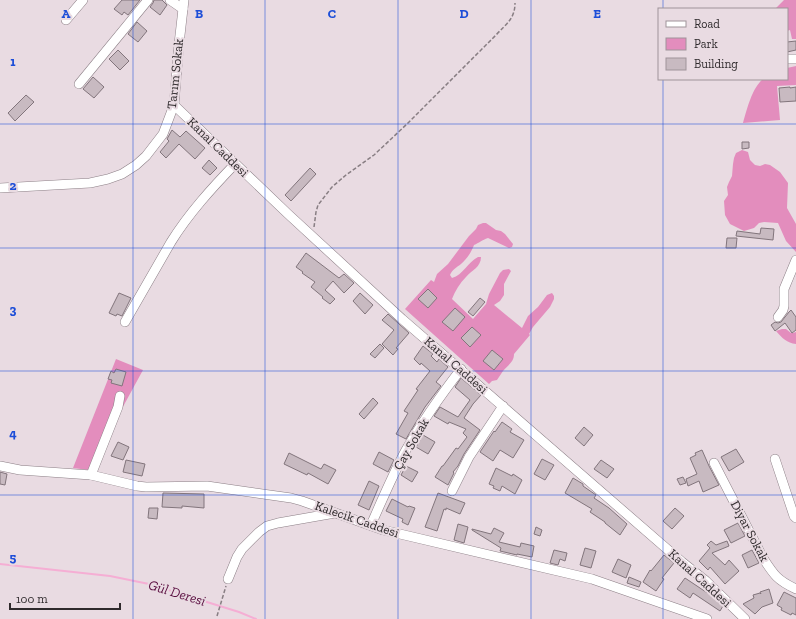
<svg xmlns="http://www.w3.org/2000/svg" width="796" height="619" font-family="'Zilla Slab',serif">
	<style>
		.green { fill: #e38dbd }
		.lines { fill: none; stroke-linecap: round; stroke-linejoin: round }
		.stream { stroke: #f5aed4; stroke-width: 2 }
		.building { fill: #c8bac1; stroke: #82757c }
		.minor-casing { stroke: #8c7f86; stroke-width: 10 }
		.path { stroke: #887e83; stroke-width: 1.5; stroke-dasharray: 4 2; stroke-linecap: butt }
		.minor { stroke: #fff; stroke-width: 9 }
		.grid { fill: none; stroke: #1d4ed8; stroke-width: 1; stroke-opacity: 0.55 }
		.labels { text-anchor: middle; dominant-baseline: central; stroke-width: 4; stroke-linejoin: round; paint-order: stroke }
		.street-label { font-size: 13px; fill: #2f2a2c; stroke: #e9dbe2 }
		.water-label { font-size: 14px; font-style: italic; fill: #5a0e40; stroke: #e9dbe2 }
		.grid-label { font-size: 13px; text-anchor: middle; font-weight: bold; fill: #1d4ed8; stroke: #e9dbe2; stroke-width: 4; stroke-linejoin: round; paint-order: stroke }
	</style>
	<rect width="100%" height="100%" fill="#e9dbe2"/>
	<g class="green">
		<path d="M 784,0 L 796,0 L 796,39 L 792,39 L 790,30 L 787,31 L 787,9 L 775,9 Z"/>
		<path d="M 796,66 L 796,85 L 777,86 L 780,120 L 743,123 C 747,109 752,88 763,79 L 787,79 L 787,68 Z"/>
		<path d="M 742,150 L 748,152 L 750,160 L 755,165 L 760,166 L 765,164 L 770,165 L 780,172 L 788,183 L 787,208 L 796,224 L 796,252 L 786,241 L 778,223 L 764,222 L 759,223 L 754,228 L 744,231 L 730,224 L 725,215 L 724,201 L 728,195 L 727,187 L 729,182 L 732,176 L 733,164 L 734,158 L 736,153 Z"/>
		<path d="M 483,223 L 486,223 L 496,230 L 501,231 L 505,234 L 513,244 L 512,247 L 509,248 L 488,238 C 482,240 479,243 474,245 C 472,251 467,259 461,264 C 457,267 452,270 450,275 L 452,278 C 463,275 468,262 478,257 L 481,257 C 481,267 472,270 466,277 C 460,283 455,291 452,299 L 473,319 L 486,304 L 489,294 L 500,273 L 503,270 L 509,269 L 511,271 L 504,284 L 504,295 L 500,301 L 494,305 L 522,328 L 528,316 L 538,307 L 547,295 L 552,293 L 554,296 L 554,299 L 550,307 L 533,327 L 529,334 L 530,335 L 514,354 C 514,362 508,365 503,371 C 501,374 499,377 497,380 L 492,381 L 489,384 L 405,309 L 431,280 L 434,282 L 437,274 L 448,264 L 469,236 L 476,229 L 478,225 Z"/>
		<path d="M 782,329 L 786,329 L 791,333 L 793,333 L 796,332 L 796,344 C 787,343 782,338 776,331 Z"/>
		<path d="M 116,359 L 143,370 L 119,414 L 97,471 L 73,468 Z"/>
	</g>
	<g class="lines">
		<path class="stream" d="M 0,564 L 110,576 L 149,584 L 239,612 L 256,619"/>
	</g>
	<g class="building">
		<path d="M 122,0 L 140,0 L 128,15 L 124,12 L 122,15 L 114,9 Z"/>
		<path d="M 154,0 L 162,0 L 167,5 L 160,15 L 150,7 L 153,3 Z"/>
		<path d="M 137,22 L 147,31 L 138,42 L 128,34 Z"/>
		<path d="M 796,41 L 796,50 L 787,52 L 787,42 Z"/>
		<path d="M 118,50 L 129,61 L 120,70 L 109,59 Z"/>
		<path d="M 93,77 L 104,87 L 94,98 L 83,89 Z"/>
		<path d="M 790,87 L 790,88 L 796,87 L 796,101 L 780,102 L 779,88 Z"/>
		<path d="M 26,95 L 34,102 L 15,121 L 8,113 Z"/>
		<path d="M 172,130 L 180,137 L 186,131 L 205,148 L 195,159 L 179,144 L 166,158 L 160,152 L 169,141 L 167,139 Z"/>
		<path d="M 742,142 L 749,142 L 749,148 L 742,149 Z"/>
		<path d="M 209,160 L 217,168 L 210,175 L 202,168 Z"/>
		<path d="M 310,168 L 316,174 L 291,201 L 285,195 Z"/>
		<path d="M 761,228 L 774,229 L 773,240 L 736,236 L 737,231 L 760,234 Z"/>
		<path d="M 727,238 L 737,238 L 736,248 L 726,248 Z"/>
		<path d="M 306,253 L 339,278 L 344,274 L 354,283 L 344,293 L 333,281 L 325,290 L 335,299 L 330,304 L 322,298 L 323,297 L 311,287 L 315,282 L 302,273 L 303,272 L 296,267 Z"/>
		<path d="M 428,289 L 437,298 L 428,308 L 418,299 Z"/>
		<path d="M 119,293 L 131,298 L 122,316 L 117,314 L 116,316 L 109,313 Z"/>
		<path d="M 360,293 L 373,305 L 365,314 L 353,301 Z"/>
		<path d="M 480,298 L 485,302 L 473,316 L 468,312 Z"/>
		<path d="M 455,308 L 465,317 L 453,331 L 442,322 Z"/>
		<path d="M 791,310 L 796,317 L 796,330 L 792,333 L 785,323 L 775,331 L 771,325 L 775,322 L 778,323 L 781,322 L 789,312 Z"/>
		<path d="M 388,314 L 409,333 L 396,348 L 398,349 L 393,355 L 382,344 L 394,330 L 382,320 Z"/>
		<path d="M 472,327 L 481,335 L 470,347 L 461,338 Z"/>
		<path d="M 380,344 L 384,348 L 375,358 L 370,354 Z"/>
		<path d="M 423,346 L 433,354 L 431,356 L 437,362 L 439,359 L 448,367 L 436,382 L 441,386 L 425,407 L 406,439 L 396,434 L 408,413 L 404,411 L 418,390 L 416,389 L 430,371 L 421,363 L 420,365 L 414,359 Z"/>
		<path d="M 492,350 L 503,359 L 494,370 L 483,361 Z"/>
		<path d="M 116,369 L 126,372 L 122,386 L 111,383 L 112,380 L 108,379 L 111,371 L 114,373 Z"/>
		<path d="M 461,378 L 481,395 L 473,404 L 464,418 L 480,430 L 464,454 L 458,466 L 453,472 L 454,473 L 448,485 L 435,477 L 442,466 L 443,466 L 456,448 L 458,449 L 467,437 L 463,433 L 466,429 L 449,422 L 448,424 L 434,416 L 440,407 L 458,417 L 470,400 L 455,387 Z"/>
		<path d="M 373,398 L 378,403 L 364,419 L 359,414 Z"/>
		<path d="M 502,422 L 512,429 L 510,432 L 524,440 L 513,458 L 500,450 L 493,461 L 480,452 L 494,431 L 495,432 Z"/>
		<path d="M 584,427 L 593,435 L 584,446 L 575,438 Z"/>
		<path d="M 423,435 L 435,442 L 428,454 L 416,447 Z"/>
		<path d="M 118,442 L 129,447 L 123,460 L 111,456 Z"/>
		<path d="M 736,449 L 744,462 L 729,471 L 721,457 Z"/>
		<path d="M 702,450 L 709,466 L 719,485 L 703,492 L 699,481 L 688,486 L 686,479 L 697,474 L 690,458 L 696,455 L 695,453 Z"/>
		<path d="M 379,452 L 394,460 L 388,472 L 373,464 Z"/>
		<path d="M 289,453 L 321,469 L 324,464 L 336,470 L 328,484 L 308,473 L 307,475 L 284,464 Z"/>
		<path d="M 542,459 L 554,465 L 545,480 L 534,474 Z"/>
		<path d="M 126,460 L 145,464 L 142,476 L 123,472 Z"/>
		<path d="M 601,460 L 614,469 L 607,478 L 594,469 Z"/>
		<path d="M 406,466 L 418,472 L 412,482 L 401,475 Z"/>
		<path d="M 496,468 L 512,476 L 513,474 L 522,480 L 515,494 L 502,486 L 500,491 L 493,488 L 494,486 L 489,484 Z"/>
		<path d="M 0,472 L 7,474 L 5,485 L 0,484 Z"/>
		<path d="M 683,477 L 686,483 L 680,485 L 677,479 Z"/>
		<path d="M 573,478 L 583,484 L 583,486 L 596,495 L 594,498 L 609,508 L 627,524 L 620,535 L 605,523 L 605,522 L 590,512 L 592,509 L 565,493 Z"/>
		<path d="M 369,481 L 379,486 L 369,510 L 358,505 Z"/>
		<path d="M 163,493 L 204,494 L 204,508 L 182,506 L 182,508 L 162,507 Z"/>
		<path d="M 438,493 L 465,503 L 460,514 L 446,508 L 446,510 L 444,509 L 437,531 L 425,527 Z"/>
		<path d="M 392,499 L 408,507 L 409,506 L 415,508 L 408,525 L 402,522 L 403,519 L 386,511 Z"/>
		<path d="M 149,508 L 158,508 L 157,519 L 148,518 Z"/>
		<path d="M 675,508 L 684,516 L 672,529 L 663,521 Z"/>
		<path d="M 738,523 L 745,536 L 731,543 L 724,530 Z"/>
		<path d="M 458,524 L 468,527 L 464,543 L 454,540 Z"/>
		<path d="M 536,527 L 542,530 L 540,536 L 534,534 Z"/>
		<path d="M 494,528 L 504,533 L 499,542 L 520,547 L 521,543 L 534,546 L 532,557 L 517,554 L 517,555 L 500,551 L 501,548 L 472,530 L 472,529 L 491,534 Z"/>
		<path d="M 711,541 L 716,545 L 727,541 L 729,546 L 712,553 L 725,565 L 729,560 L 739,571 L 725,584 L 710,567 L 708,570 L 699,561 L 710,548 L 707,545 Z"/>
		<path d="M 585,548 L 596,551 L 591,568 L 580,565 Z"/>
		<path d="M 554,550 L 567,553 L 565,561 L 560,559 L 558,565 L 550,563 Z"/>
		<path d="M 752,550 L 759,563 L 748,568 L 742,555 Z"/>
		<path d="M 664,555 L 674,563 L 662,578 L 664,579 L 656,591 L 643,582 L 650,570 L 651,571 Z"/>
		<path d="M 618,559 L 631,565 L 626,578 L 612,572 Z"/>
		<path d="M 629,577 L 641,582 L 639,587 L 627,583 Z"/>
		<path d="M 685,578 L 715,598 L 723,606 L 720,611 L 693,593 L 690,598 L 677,589 Z"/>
		<path d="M 769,589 L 773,603 L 762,607 L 755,614 L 743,604 L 754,598 L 753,595 L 760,593 L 761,594 L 760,592 Z"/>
		<path d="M 784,592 L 796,598 L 796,615 L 792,613 L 791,615 L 781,610 L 782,608 L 777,605 Z"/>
	</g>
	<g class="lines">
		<defs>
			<g id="minor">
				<path d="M 170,0 L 183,9"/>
				<path d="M 66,20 L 83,0"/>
				<path d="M 787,59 L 796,59"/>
				<path d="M 79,84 L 148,0"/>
				<path d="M 174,105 L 288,214 L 402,319 L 682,562 L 706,581 L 745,619"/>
				<path d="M 0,188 L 90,183 L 108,179 L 122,174 L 136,165 L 146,156 L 163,134 L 174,105 L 179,44 L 184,0"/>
				<path d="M 778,317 L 783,310 L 784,306 L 784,289 L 796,260"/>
				<path d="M 125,322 L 171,242 C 189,213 212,188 235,164"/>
				<path d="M 775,459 L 794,516 L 796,518"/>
				<path d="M 714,463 L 763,558 C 774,575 777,580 796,589"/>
				<path d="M 0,466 L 20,470 L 91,475 L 137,486 L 146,487 L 207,486 L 291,498 L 302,501 L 383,530 L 592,579 L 707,619"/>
				<path d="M 91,475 L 118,407 L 120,396"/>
				<path d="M 452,491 L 469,457 L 503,406"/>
				<path d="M 371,525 C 382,500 393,474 406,450 C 422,422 441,395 461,369"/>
				<path d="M 228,579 L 237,557 L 242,549 L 259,532 L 267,526 L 278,523 L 335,513"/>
			</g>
		</defs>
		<use href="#minor" class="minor-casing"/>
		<g class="path">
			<path d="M 314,227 L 316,212 L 318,205 L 332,187 L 346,175 L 374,155 L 407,124 L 496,35 C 506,24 515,19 515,3"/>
			<path d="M 217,616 L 226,586"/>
		</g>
		<use href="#minor" class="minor"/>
	</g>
	<path class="grid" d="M 133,0 L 133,619M 265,0 L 265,619M 398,0 L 398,619M 531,0 L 531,619M 663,0 L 663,9M 663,79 L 663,619M 0,124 L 796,124M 0,248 L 796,248M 0,371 L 796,371M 0,495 L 796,495"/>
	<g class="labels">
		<g class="street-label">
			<text transform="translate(175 74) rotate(-84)">Tarım Sokak</text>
			<text transform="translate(218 147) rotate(44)">Kanal Caddesi</text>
			<text transform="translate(456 365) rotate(41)">Kanal Caddesi</text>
			<text transform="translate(411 444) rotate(-60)">Çay Sokak</text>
			<text transform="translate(357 519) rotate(19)">Kalecik Caddesi</text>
			<text transform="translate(750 531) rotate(62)">Diyar Sokak</text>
			<text transform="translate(700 578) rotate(42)">Kanal Caddesi</text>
		</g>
		<g class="water-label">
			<text transform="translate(177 593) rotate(17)">Gül Deresi</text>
		</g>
	</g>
	<g class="grid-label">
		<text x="66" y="18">A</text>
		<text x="199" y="18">B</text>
		<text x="332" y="18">C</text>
		<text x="464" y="18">D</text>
		<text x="597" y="18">E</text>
		<text x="13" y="66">1</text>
		<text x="13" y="190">2</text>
		<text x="13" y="314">3</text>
		<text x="13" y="438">4</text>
		<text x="13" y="562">5</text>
	</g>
	<rect x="658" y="8" width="130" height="72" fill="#e9dbe2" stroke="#9f9499"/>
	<rect x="666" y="21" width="20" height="6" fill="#ffffff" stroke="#9f9499"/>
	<text x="694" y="28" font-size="12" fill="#2f2a2c">Road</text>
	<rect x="666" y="38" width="20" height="12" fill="#e38dbd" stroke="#9f9499"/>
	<text x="694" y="48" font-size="12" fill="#2f2a2c">Park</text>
	<rect x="666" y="58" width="20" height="12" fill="#c8bac1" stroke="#9f9499"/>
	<text x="694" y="68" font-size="12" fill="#2f2a2c">Building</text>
	<path d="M10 603v6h110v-6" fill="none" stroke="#2f2a2c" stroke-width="2"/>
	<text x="16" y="603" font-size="12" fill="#2f2a2c" stroke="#e9dbe2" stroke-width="3" paint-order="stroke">100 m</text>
</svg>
